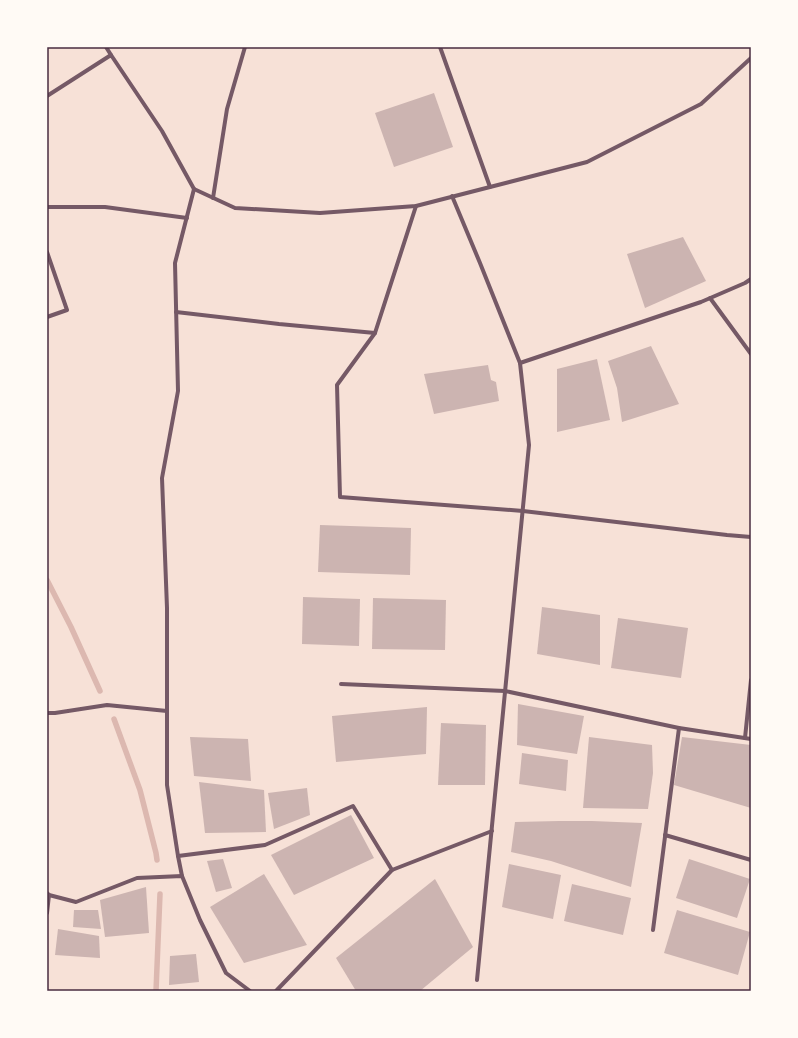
<svg xmlns="http://www.w3.org/2000/svg" width="798" height="1038" font-family="'Sofia Sans Condensed',sans-serif">
	<style>
		.lines { fill: none; stroke-linecap: round; stroke-linejoin: round }
		.stream { stroke: #dcb8b0; stroke-width: 5.5 }
		.building { fill: #ccb4b1 }
		.minor { stroke: #755966; stroke-width: 4 }
		.neatline { fill: none; stroke: #4a2c40; stroke-width: 1.5 }
	</style>
	<rect width="100%" height="100%" fill="#f7e1d7"/>
	<g class="lines">
		<g class="stream">
			<path d="M 47,580 L 71,627 L 100,691"/>
			<path d="M 114,719 L 140,790 L 156,853 L 157,860"/>
			<path d="M 156,991 L 160,894"/>
		</g>
	</g>
	<g class="building">
		<path d="M 434,93 L 453,147 L 394,167 L 375,113 Z"/>
		<path d="M 683,237 L 706,281 L 645,308 L 627,254 Z"/>
		<path d="M 651,346 L 679,404 L 622,422 L 617,388 L 608,361 Z"/>
		<path d="M 597,359 L 610,420 L 557,432 L 557,369 Z"/>
		<path d="M 488,365 L 491,380 L 496,382 L 499,401 L 434,414 L 424,374 Z"/>
		<path d="M 320,525 L 411,528 L 410,575 L 318,572 Z"/>
		<path d="M 303,597 L 360,599 L 359,646 L 302,644 Z"/>
		<path d="M 373,598 L 446,600 L 445,650 L 372,649 Z"/>
		<path d="M 542,607 L 600,615 L 600,665 L 537,654 Z"/>
		<path d="M 618,618 L 688,628 L 681,678 L 611,668 Z"/>
		<path d="M 518,704 L 584,716 L 577,754 L 517,745 Z"/>
		<path d="M 427,707 L 426,754 L 336,762 L 332,716 Z"/>
		<path d="M 441,723 L 486,725 L 485,785 L 438,785 Z"/>
		<path d="M 190,737 L 248,739 L 251,781 L 194,776 Z"/>
		<path d="M 589,737 L 652,745 L 653,773 L 648,809 L 583,808 Z"/>
		<path d="M 682,737 L 751,745 L 751,808 L 674,785 Z"/>
		<path d="M 522,753 L 568,760 L 566,791 L 519,784 Z"/>
		<path d="M 199,782 L 264,790 L 266,832 L 205,833 Z"/>
		<path d="M 307,788 L 310,815 L 274,829 L 268,793 Z"/>
		<path d="M 351,815 L 374,858 L 294,895 L 271,855 Z"/>
		<path d="M 559,821 L 592,821 L 642,823 L 631,887 L 551,861 L 511,852 L 515,822 Z"/>
		<path d="M 223,859 L 232,888 L 216,892 L 207,861 Z"/>
		<path d="M 689,859 L 750,879 L 737,918 L 676,898 Z"/>
		<path d="M 509,864 L 561,875 L 553,919 L 502,907 Z"/>
		<path d="M 264,874 L 307,945 L 244,963 L 210,907 Z"/>
		<path d="M 435,879 L 473,947 L 420,991 L 356,991 L 336,958 Z"/>
		<path d="M 572,884 L 631,898 L 623,935 L 564,921 Z"/>
		<path d="M 146,887 L 149,933 L 105,937 L 100,900 Z"/>
		<path d="M 74,910 L 98,910 L 101,929 L 73,927 Z"/>
		<path d="M 677,910 L 750,932 L 738,975 L 664,953 Z"/>
		<path d="M 58,929 L 99,936 L 100,958 L 55,955 Z"/>
		<path d="M 196,954 L 199,982 L 169,985 L 170,956 Z"/>
	</g>
	<g class="lines">
		<g class="minor">
			<path d="M 106,47 L 111,55"/>
			<path d="M 440,47 L 490,187"/>
			<path d="M 47,96 L 111,55 L 162,131 L 194,189 L 235,208 L 320,213 L 416,206 L 587,162 L 701,104 L 751,58"/>
			<path d="M 452,196 L 480,263 L 520,363 L 529,445 L 477,980"/>
			<path d="M 213,198 L 227,109 L 245,47"/>
			<path d="M 416,206 L 375,333 L 337,385 L 340,497 L 523,511 L 727,535 L 751,537"/>
			<path d="M 47,207 L 105,207 L 187,218"/>
			<path d="M 47,252 L 67,310 L 47,317"/>
			<path d="M 710,298 L 751,354"/>
			<path d="M 176,312 L 279,324 L 375,333"/>
			<path d="M 520,363 L 701,302 L 745,283 L 751,279"/>
			<path d="M 341,684 L 505,691 L 679,728 L 751,739"/>
			<path d="M 47,713 L 55,713 L 107,705 L 167,711"/>
			<path d="M 745,738 L 751,680"/>
			<path d="M 665,835 L 751,860"/>
			<path d="M 178,856 L 265,845 L 353,806 L 392,870"/>
			<path d="M 182,876 L 178,856 L 167,785 L 167,608 L 162,478 L 178,391 L 175,263 L 194,189"/>
			<path d="M 47,893 L 49,895 L 76,902 L 137,878 L 182,876 L 200,920 L 226,973 L 250,991"/>
			<path d="M 47,913 L 49,895"/>
			<path d="M 653,930 L 679,728"/>
			<path d="M 276,991 L 392,870 L 492,831"/>
		</g>
	</g>
	<rect width="798" height="1038" fill="none" stroke="#fffaf5" stroke-width="96"/>
	<rect x="48" y="48" width="702" height="942" class="neatline"/>
</svg>
